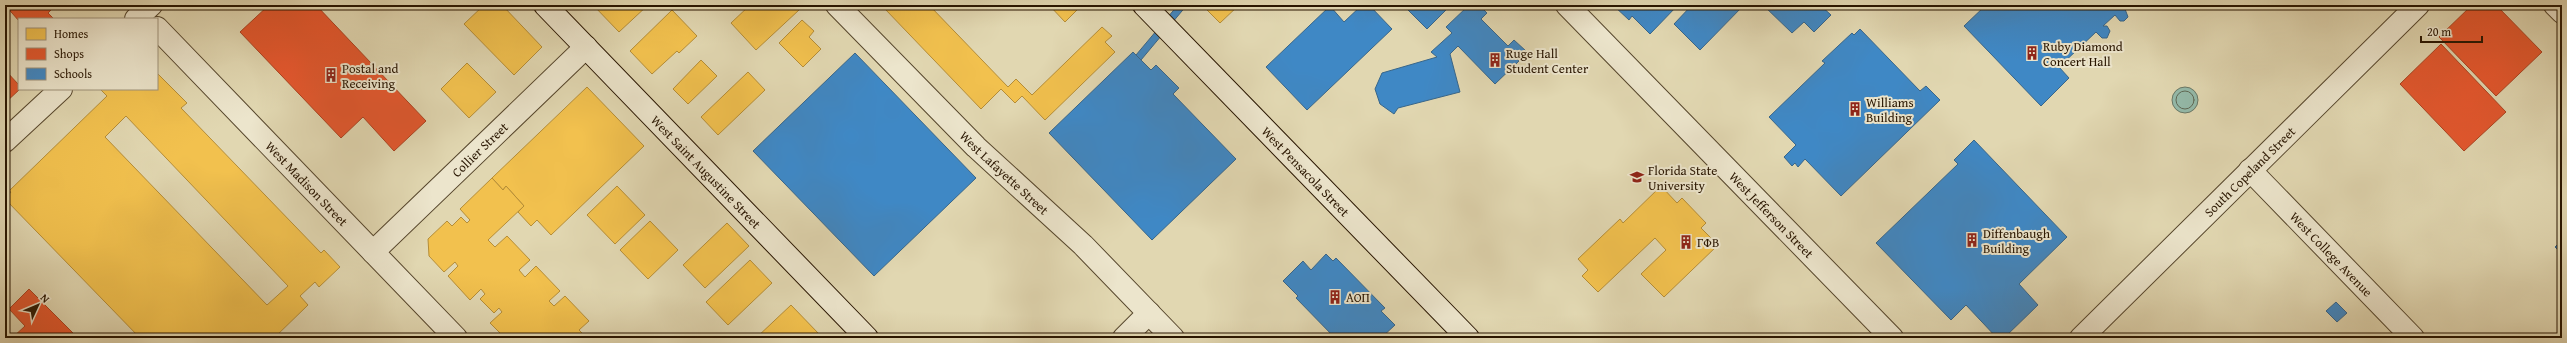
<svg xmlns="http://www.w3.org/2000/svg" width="2567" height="343" font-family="'Gentium Book Plus',serif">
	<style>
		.water { fill: #94baaa; stroke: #697866 }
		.homes { fill: #f2c14e; stroke: #b58d37; fill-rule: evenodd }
		.shops { fill: #e4572e; stroke: #ac4320 }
		.schools { fill: #3f88c5; stroke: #38668a }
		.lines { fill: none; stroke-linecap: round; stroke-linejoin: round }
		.shore { stroke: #5e6855; stroke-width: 1 }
		.minor-casing { stroke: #56462c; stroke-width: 24 }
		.tertiary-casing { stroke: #56462c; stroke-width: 24 }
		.secondary-casing { stroke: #281500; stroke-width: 24 }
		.minor { stroke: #ece5cc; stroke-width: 22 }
		.tertiary { stroke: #ece5cc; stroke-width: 22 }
		.secondary { stroke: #ece5cc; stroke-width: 22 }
		.labels { text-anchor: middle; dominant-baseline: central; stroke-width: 4; stroke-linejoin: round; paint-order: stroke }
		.poi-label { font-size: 13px; fill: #281500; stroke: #ece5cc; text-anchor: start }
		.street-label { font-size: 13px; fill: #281500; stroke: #ece5cc }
	</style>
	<rect width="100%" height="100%" fill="#e1d7b1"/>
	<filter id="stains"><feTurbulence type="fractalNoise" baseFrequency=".005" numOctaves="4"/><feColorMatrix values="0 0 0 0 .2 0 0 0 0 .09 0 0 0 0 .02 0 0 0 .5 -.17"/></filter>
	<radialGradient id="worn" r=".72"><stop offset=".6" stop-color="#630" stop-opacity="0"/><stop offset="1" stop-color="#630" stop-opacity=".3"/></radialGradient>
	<circle class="water" cx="2185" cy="100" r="13"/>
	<g class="homes">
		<path d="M 484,5 L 502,5 L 542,47 L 514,75 L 464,24 Z"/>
		<path d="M 593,5 L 648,5 L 619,32 Z"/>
		<path d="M 756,5 L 794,5 L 799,10 L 756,50 L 731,23 L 749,6 L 751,9 Z"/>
		<path d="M 889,5 L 929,5 L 1008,87 L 1016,79 L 1032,95 L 1102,27 L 1112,36 L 1105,42 L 1115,52 L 1045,120 L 1022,96 L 1015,103 L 1001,89 L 981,109 L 885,9 Z"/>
		<path d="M 1049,5 L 1082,5 L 1065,22 Z"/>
		<path d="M 1202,5 L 1239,5 L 1220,23 Z"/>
		<path d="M 672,10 L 697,36 L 679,53 L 677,51 L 652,74 L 630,51 Z"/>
		<path d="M 802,20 L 814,31 L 809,37 L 821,49 L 803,67 L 779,43 Z"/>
		<path d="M 701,60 L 717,76 L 688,104 L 673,89 Z"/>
		<path d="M 467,63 L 496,92 L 469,118 L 441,89 Z"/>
		<path d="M 748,72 L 765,90 L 718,135 L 701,117 Z"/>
		<path d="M 157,73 L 187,103 L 181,108 L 321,253 L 324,250 L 340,267 L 319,287 L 315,282 L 300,296 L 308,305 L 274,338 L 140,338 L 5,199 L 11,192 L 9,191 L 107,96 L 100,89 L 157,89 ZM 126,116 L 288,286 L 267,305 L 105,137 Z"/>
		<path d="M 587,87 L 644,146 L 551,235 L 537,220 L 531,226 L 518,212 L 524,206 L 506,186 L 503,190 L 492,178 Z"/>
		<path d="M 492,178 L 503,190 L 506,186 L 524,206 L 488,240 L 495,247 L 507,236 L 530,260 L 519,270 L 525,277 L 536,266 L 560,291 L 549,301 L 554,306 L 565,296 L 589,321 L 579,330 L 587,338 L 505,338 L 490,323 L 502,312 L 499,308 L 494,313 L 480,299 L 485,294 L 481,289 L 470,300 L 448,276 L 458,266 L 455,262 L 444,272 L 429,256 L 428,239 L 447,221 L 452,226 L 461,217 L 467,223 L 470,220 L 460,209 Z"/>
		<path d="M 617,186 L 645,215 L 615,244 L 587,215 Z"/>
		<path d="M 1661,186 L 1677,203 L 1682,198 L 1706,223 L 1701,228 L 1718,245 L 1664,297 L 1641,274 L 1666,250 L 1655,238 L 1598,292 L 1582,276 L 1588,270 L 1578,259 L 1620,219 L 1623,223 Z"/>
		<path d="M 650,221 L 678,250 L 648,279 L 620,250 Z"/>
		<path d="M 727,223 L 749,246 L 705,288 L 683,265 Z"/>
		<path d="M 750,260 L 772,283 L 728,325 L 706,302 Z"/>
		<path d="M 791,305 L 819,334 L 814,338 L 756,338 Z"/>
	</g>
	<g class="shops">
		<path d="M 5,5 L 56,5 L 48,13 L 54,19 L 19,19 L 19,21 Z"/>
		<path d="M 269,5 L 316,5 L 426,121 L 394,151 L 363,117 L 341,138 L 240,32 Z"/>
		<path d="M 2472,5 L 2496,5 L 2542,52 L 2496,96 L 2439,37 Z"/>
		<path d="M 2441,44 L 2506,112 L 2464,151 L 2400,84 Z"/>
		<path d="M 5,70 L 19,85 L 20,89 L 5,103 Z"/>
		<path d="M 29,289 L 78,338 L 12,338 L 25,326 L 9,309 Z"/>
	</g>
	<g class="schools">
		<path d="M 1178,5 L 1187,5 L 1141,60 L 1136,55 Z"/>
		<path d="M 1362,5 L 1369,5 L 1392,29 L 1307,110 L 1266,67 L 1330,6 L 1344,22 Z"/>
		<path d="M 1403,5 L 1451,5 L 1427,29 Z"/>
		<path d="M 1475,5 L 1479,5 L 1487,13 L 1481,19 L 1508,46 L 1514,40 L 1526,51 L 1517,59 L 1519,61 L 1495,84 L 1458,46 L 1450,54 L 1460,92 L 1398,108 L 1394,114 L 1380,104 L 1375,89 L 1382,73 L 1437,57 L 1431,52 L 1452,33 L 1446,27 L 1468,6 L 1470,9 Z"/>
		<path d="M 1613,5 L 1678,5 L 1650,34 L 1632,16 L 1629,20 Z"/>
		<path d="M 1692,5 L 1744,5 L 1700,50 L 1674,24 Z"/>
		<path d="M 1763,5 L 1820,5 L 1831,15 L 1814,32 L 1804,22 L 1792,33 Z"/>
		<path d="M 1986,5 L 2124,5 L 2120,9 L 2125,9 L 2128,17 L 2124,21 L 2120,21 L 2115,15 L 2103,26 L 2107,26 L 2110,31 L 2107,38 L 2102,38 L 2096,32 L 2059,67 L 2069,78 L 2041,106 L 1964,26 Z"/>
		<path d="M 1860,29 L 1920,91 L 1926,86 L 1940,100 L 1841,196 L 1805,159 L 1798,167 L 1795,163 L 1792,166 L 1784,157 L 1796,145 L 1769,117 L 1825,63 L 1822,61 L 1852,33 L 1854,35 Z"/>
		<path d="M 1133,52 L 1151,70 L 1156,65 L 1179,88 L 1173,94 L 1236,159 L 1152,240 L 1049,133 Z"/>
		<path d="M 855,53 L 976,178 L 874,276 L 753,151 Z"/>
		<path d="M 1974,140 L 2067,237 L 2019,284 L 2038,305 L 2004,338 L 1997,338 L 1966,305 L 1951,320 L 1876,243 L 1958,164 L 1954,160 Z"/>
		<path d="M 2562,240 L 2562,254 L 2555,247 Z"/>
		<path d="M 1326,254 L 1333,261 L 1336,258 L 1385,308 L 1381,311 L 1395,325 L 1381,338 L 1335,338 L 1296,298 L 1298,296 L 1283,281 L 1303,261 L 1311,270 Z"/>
		<path d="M 2336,302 L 2347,313 L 2337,322 L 2326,311 Z"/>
	</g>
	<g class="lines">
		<circle class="shore" cx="2185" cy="100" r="9"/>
		<defs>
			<g id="minor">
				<path id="s1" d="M 837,5 L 976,147 L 1083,245 L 1173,338"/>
				<path d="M 136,19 L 151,5"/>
				<path id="s2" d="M 157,28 L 456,338"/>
				<path d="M 5,141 L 61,89"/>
				<path id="s3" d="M 373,252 L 586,47"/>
				<path d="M 1124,338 L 1149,313"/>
			</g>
			<g id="tertiary">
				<path id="s4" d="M 1567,5 L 1892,338"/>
				<path d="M 2555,5 L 2562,12"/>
				<path id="s5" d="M 2250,170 L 2413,338"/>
				<path id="s6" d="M 2081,338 L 2418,5"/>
			</g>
			<g id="secondary">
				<path id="s7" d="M 545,5 L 867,338"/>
				<path id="s8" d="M 1144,5 L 1468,338"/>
			</g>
		</defs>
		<use href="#minor" class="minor-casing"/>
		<use href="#tertiary" class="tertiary-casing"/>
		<use href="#secondary" class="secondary-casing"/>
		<use href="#minor" class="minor"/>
		<use href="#tertiary" class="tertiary"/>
		<use href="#secondary" class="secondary"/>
	</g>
	<defs>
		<symbol id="building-bare" viewBox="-9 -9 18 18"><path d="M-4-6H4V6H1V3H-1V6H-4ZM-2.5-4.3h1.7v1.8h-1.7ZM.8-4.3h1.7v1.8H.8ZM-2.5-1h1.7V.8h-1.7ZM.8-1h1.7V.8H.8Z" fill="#8f2418" stroke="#ece5cc" stroke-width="2.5" paint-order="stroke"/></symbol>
		<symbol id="university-bare" viewBox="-9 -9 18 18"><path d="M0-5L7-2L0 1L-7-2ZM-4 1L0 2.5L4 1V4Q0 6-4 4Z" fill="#8f2418" stroke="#ece5cc" stroke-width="2.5" paint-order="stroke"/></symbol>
	</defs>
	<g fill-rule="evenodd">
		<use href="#building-bare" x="2022" y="43" width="20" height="20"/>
		<use href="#building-bare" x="1485" y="50" width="20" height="20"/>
		<use href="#building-bare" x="321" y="65" width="20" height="20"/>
		<use href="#building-bare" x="1845" y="99" width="20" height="20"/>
		<use href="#university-bare" x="1627" y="167" width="20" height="20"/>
		<use href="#building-bare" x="1962" y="230" width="20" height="20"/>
		<use href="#building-bare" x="1676" y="232" width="20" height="20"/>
		<use href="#building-bare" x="1325" y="287" width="20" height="20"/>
	</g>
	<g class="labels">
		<g class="poi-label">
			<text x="2043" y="46">Ruby Diamond<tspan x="2043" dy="15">Concert Hall</tspan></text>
			<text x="1506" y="53">Ruge Hall<tspan x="1506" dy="15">Student Center</tspan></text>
			<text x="342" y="68">Postal and<tspan x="342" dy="15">Receiving</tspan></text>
			<text x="1866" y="102">Williams<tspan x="1866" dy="15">Building</tspan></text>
			<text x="1648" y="170">Florida State<tspan x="1648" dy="15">University</tspan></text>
			<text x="1983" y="233">Diffenbaugh<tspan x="1983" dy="15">Building</tspan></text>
			<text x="1697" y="242">ΓΦΒ</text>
			<text x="1346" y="297">ΑΟΠ</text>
		</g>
		<g class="street-label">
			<text stroke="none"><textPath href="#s3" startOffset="148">Collier Street</textPath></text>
			<text stroke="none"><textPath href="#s8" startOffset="232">West Pensacola Street</textPath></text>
			<text stroke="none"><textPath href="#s6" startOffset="237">South Copeland Street</textPath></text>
			<text stroke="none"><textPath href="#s7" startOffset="232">West Saint Augustine Street</textPath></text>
			<text stroke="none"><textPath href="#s1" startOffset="237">West Lafayette Street</textPath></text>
			<text stroke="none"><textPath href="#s2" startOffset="216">West Madison Street</textPath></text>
			<text stroke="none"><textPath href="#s4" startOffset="293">West Jefferson Street</textPath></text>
			<text stroke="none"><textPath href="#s5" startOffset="117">West College Avenue</textPath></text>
		</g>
	</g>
	<rect width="2567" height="343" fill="none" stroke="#e1d7b1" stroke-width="20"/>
	<rect x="6" y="6" width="2555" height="331" fill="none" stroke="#281500" stroke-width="2"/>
	<rect x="10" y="10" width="2547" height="323" fill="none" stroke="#281500"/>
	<rect x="18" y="18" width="140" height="72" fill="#ece5cc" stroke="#9e927a"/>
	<rect x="26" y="28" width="20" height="12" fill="#f2c14e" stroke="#9e927a"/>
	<text x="54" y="38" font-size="12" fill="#281500">Homes</text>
	<rect x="26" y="48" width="20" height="12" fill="#e4572e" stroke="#9e927a"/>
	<text x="54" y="58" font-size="12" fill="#281500">Shops</text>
	<rect x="26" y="68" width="20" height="12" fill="#3f88c5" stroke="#9e927a"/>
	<text x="54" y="78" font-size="12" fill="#281500">Schools</text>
	<g transform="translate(38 305) rotate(46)" stroke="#ece5cc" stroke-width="3" paint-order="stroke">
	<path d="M0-3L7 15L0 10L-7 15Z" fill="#281500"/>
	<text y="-6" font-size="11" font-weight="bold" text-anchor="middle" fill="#281500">N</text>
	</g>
	<path d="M2421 36v6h61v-6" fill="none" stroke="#281500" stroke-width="2"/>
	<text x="2427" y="36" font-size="12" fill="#281500" stroke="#ece5cc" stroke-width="3" paint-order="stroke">20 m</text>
	<rect width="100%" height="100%" filter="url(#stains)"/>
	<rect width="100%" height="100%" fill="url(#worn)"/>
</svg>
